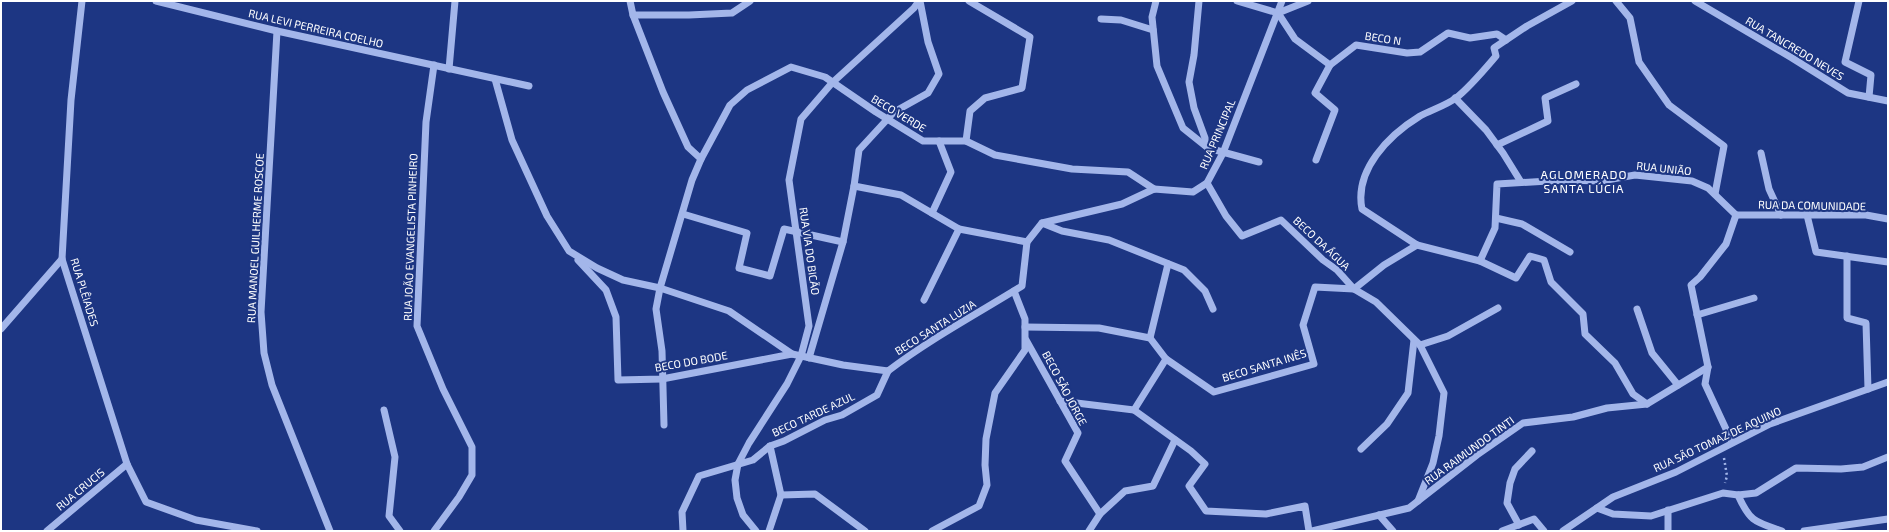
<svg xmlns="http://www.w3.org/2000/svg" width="1889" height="532" font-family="'Exo 2',sans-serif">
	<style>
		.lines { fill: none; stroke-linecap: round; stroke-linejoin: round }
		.path { stroke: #a3b6ea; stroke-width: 2.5; stroke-dasharray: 2 3; stroke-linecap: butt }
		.minor { stroke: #a3b6ea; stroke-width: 7 }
		.labels { text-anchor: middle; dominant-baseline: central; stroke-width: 4; stroke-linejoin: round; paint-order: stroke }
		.street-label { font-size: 11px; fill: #fff; stroke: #1d3683 }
		.neighbourhood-label { font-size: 12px; letter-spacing: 1px; fill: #fff; stroke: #1d3683 }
	</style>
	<rect width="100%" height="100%" fill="#1d3683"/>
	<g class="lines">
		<path class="path" d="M 1724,458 L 1727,476 L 1725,483"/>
		<g class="minor">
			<path d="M 82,1 L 71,100 L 62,259 L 127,464 L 146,502 L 196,520 L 257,531"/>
			<path d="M 156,1 L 277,31 L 529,86"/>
			<path d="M 630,1 L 633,15 L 663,92 L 688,147 L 701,159 L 692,180 L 660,288 L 656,309 L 662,351 L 664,425"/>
			<path d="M 920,1 L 928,42 L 939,74 L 928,93 L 894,112 L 859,150 L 854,186 L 901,195 L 959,229 L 1027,242"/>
			<path d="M 1156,1 L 1152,17 L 1157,66 L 1183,128 L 1208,148 L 1259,162"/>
			<path d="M 1199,1 L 1194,55 L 1189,82 L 1194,108 L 1205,138 L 1205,145"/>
			<path d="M 1237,1 L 1278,13"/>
			<path d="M 1572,1 L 1527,26 L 1494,48 L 1496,56 C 1484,70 1470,87 1456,98 C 1445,106 1431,110 1420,116 C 1389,135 1354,170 1362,209 L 1417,245 L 1480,261 L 1495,228 L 1497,184 L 1565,180 L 1601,181 L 1635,175 L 1692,181 L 1708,188 L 1736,215"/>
			<path d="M 1616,1 L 1630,18 L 1639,62 L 1669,105 L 1724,146 L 1715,194"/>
			<path d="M 1695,1 L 1792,58 L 1848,93 L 1888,101"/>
			<path d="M 1859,1 L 1845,62 L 1871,75 L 1869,97"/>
			<path d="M 1278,13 L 1295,39 L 1330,65 L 1356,45 L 1407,53 L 1420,52 L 1448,33 L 1470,38 L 1497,34 L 1506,40"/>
			<path d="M 1278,13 L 1308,1"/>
			<path d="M 633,15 L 689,15 L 732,13 L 750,1"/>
			<path d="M 1101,19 L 1121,20 L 1153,30"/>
			<path d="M 277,31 L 261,312 L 264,353 L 272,385 L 330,531"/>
			<path d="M 434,65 L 426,122 L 417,326 L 443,389 L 472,447 L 472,475 L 459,497 L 434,531"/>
			<path d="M 449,69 L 455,1"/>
			<path d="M 495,79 L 512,140 L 547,216 L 569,251 L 597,268 L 623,280 L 660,288 L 729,311 L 792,354 L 843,365 L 888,371 C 930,339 977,314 1022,286 L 1027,242 L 1042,223 L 1122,204 L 1154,189 L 1193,192 L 1207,183 L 1223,153 L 1282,1"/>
			<path d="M 1455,98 L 1486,130 L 1503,153 L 1521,182"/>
			<path d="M 966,141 L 970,111 L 985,98 L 1022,88 L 1030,37 L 969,1"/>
			<path d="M 1497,145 L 1548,121 L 1545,98 L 1576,84"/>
			<path d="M 1761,153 L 1769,189 L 1781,215"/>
			<path d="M 701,159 L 730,105 L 747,90 L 791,67 L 825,77 L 876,112 L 923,141 L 966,141 L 995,155 L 1072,169 L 1128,172 L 1154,189"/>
			<path d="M 1316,160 L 1335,110 L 1315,93 L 1330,65"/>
			<path d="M 1207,183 L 1226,216 L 1242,236 L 1281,220 L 1323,260 L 1337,270 L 1354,289 L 1376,302 L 1420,345 L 1444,393 L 1439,436 L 1433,463 L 1418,501"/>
			<path d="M 932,213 L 951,172 L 939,141"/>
			<path d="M 683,214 L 747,233 L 739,268 L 770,276 L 784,229 L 843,242"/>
			<path d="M 1736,215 L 1866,215 L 1888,219"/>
			<path d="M 1807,215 L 1816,252 L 1888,262"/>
			<path d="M 1496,218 L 1522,224 L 1570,252"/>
			<path d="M 1042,223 L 1062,231 L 1109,240 L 1184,270 L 1205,291 L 1213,309"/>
			<path d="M 1847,256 L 1847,318 L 1866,323 L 1868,389"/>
			<path d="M 578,260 L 606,290 L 616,317 L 618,380 L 662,379 L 792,354"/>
			<path d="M 1480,261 L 1516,278 L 1530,256 L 1544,260 L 1551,282 L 1583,314 L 1585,334 L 1615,363 L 1633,394 L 1647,404"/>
			<path d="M 924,300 L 959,229"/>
			<path d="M 1637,309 L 1652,353 L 1678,385"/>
			<path d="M 1697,315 L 1754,298"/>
			<path d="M 1025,327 L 1099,328 L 1150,338 L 1166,359 L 1214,392 L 1314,364 L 1303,325 L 1315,287 L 1354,289 L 1384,265 L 1417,245"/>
			<path d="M 1,329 L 62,259"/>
			<path d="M 1150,338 L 1168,264"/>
			<path d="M 1026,340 L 1078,433 L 1065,461 L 1100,514 L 1089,531"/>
			<path d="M 1420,345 L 1448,336 L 1498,308"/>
			<path d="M 809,358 L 843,242 L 854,186"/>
			<path d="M 1060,401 L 1134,410 L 1191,451 L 1205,464 L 1189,486 L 1206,511 L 1266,514 L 1305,506 L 1309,531"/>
			<path d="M 384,410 L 395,457 L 389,516 L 400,531"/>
			<path d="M 1134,410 L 1166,359"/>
			<path d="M 1732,442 L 1705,384 L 1708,367 L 1691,285 L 1700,277 L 1726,244 L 1736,215"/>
			<path d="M 1361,449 L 1387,424 L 1408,393 L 1414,340"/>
			<path d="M 781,495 L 815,494 L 865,531"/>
			<path d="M 1738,495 C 1750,522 1755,522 1782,531"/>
			<path d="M 1597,508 L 1613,514 L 1651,516 L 1723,493 L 1738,495 L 1756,493 L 1796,468 L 1841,469 L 1863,467 L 1888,457"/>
			<path d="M 1668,510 L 1668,531"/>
			<path d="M 1100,514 L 1125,491 L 1153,486 L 1175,440"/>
			<path d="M 1379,515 L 1393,531"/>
			<path d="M 1519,525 L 1507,503 L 1510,483 L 1515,469 L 1532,451"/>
			<path d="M 47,531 L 127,464"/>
			<path d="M 683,531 L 682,512 L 699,476 L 753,460 L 770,446 L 784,441 L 825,420 L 842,415 L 877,395 L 888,371"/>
			<path d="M 756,531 L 743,515 L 737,498 L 735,480 L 738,464 L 749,443 L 787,384 L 801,356 L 809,326 L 789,180 L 801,119 L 832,83 L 914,8 L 919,1"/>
			<path d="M 769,531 L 781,495 L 770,446"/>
			<path d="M 932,531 L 979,506 L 987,485 L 985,465 L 986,439 L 995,393 L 1025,350 L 1025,319 L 1014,291"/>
			<path d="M 1312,531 L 1409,508 L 1477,455 L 1523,423 L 1573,417 L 1607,408 L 1647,404 L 1708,367"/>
			<path d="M 1502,531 L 1534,519 L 1544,531"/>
			<path d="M 1563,531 L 1613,497 L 1676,472 L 1770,424 L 1888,382"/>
			<path d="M 1804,531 L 1888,519"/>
		</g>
	</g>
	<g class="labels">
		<g class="street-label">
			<text transform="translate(316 28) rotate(13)">RUA LEVI PERREIRA COELHO</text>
			<text transform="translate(1383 38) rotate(9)">BECO N</text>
			<text transform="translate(1795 48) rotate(31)">RUA TANCREDO NEVES</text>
			<text transform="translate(899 113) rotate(31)">BECO VERDE</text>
			<text transform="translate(1217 134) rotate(-67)">RUA PRINCIPAL</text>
			<text transform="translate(1664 168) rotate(6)">RUA UNIÃO</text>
			<text transform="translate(1812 205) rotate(1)">RUA DA COMUNIDADE</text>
			<text transform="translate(410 237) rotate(-88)">RUA JOÃO EVANGELISTA PINHEIRO</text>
			<text transform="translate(255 238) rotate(-87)">RUA MANOEL GUILHERME ROSCOE</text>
			<text transform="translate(1322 243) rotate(43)">BECO DA ÁGUA</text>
			<text transform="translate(810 251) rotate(82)">RUA VIA DO BICÃO</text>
			<text transform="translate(85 292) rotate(73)">RUA PLÊIADES</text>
			<text transform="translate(935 327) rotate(-32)">BECO SANTA LUZIA</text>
			<text transform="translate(691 361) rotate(-10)">BECO DO BODE</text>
			<text transform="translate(1264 365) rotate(-17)">BECO SANTA INÊS</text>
			<text transform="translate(1065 388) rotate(62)">BECO SÃO JORGE</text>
			<text transform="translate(813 414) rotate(-25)">BECO TARDE AZUL</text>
			<text transform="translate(1717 439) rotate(-25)">RUA SÃO TOMAZ DE AQUINO</text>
			<text transform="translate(1469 450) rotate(-36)">RUA RAIMUNDO TINTI</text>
			<text transform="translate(80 489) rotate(-40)">RUA CRUCIS</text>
		</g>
		<g class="neighbourhood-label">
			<text x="1584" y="174">AGLOMERADO<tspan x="1584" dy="14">SANTA LÚCIA</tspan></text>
		</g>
	</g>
	<rect width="1889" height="532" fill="none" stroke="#ffffff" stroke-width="4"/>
</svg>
